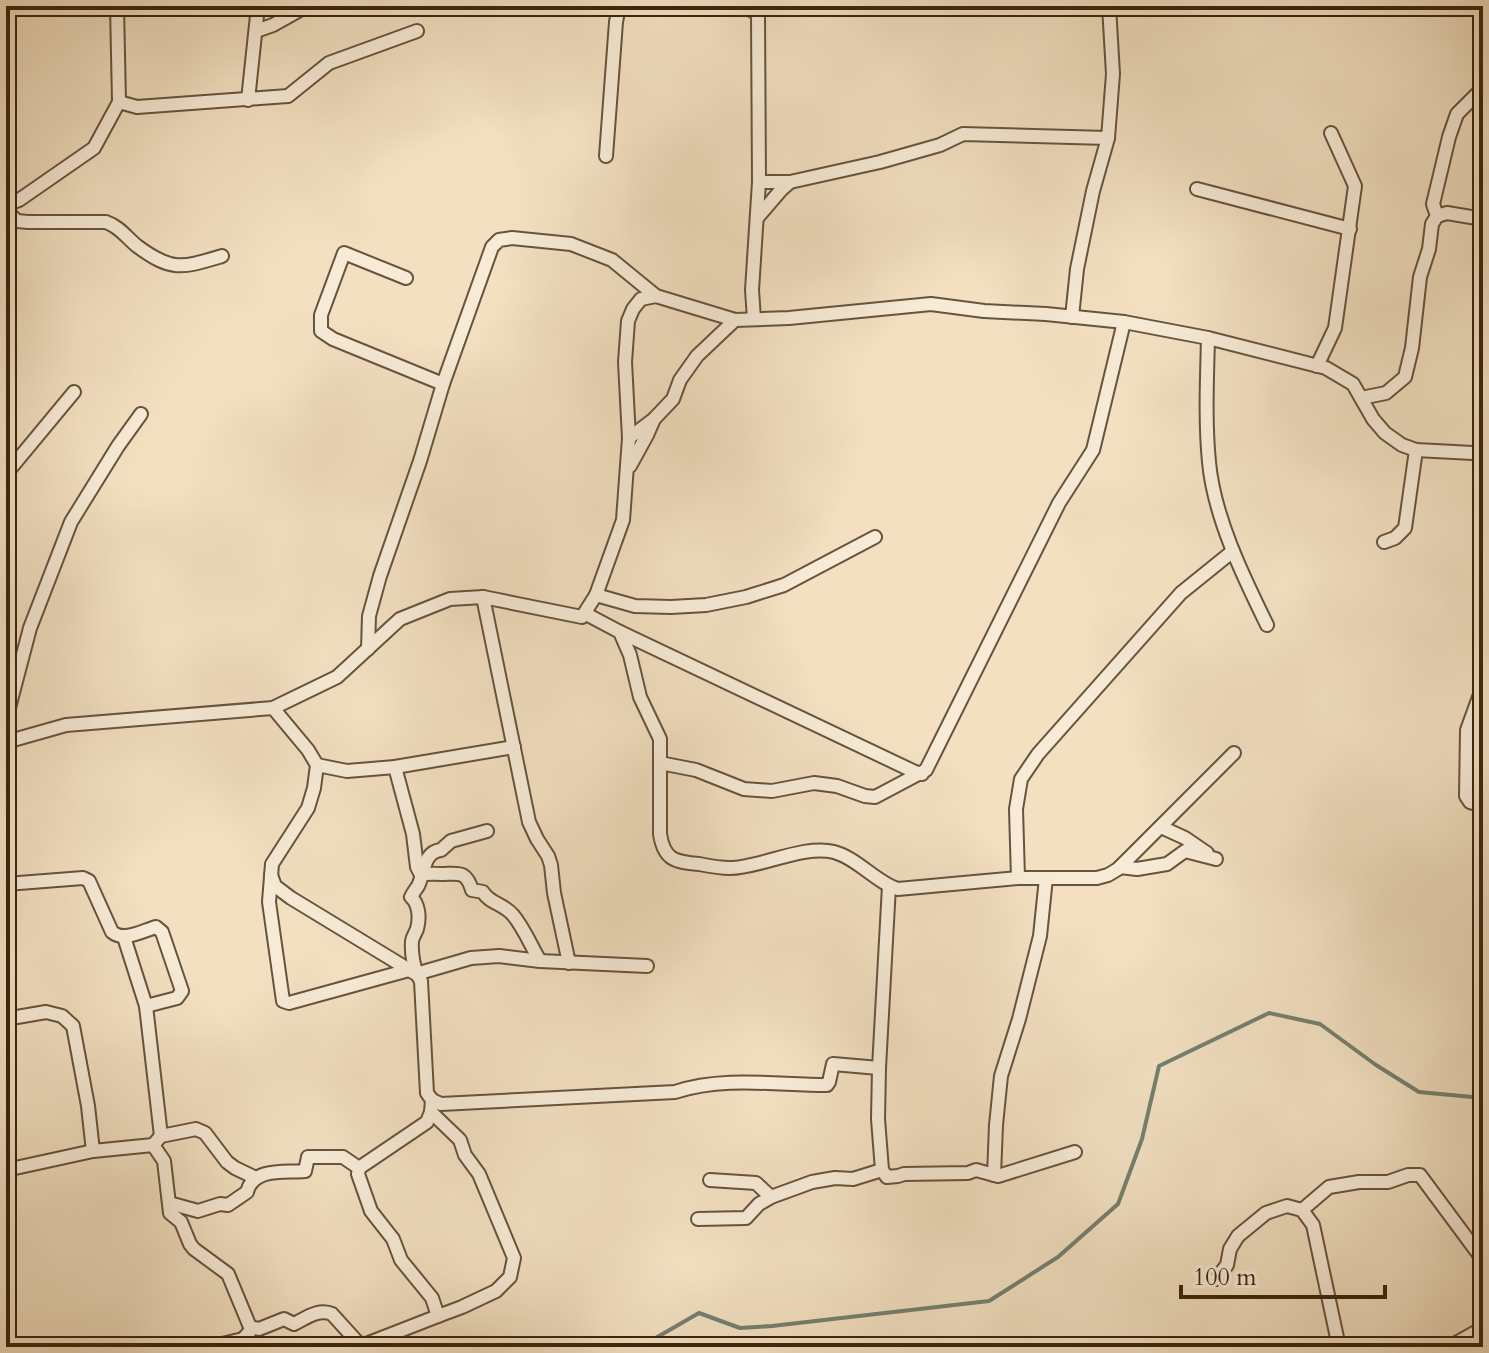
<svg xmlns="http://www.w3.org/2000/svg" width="1489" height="1353" font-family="Cardo,serif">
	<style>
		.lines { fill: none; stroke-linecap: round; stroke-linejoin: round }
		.stream { stroke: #748071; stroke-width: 4 }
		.street-casing { stroke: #68533c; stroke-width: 16 }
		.street { stroke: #f7ebd7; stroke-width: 12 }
	</style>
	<rect width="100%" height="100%" fill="#f2e0c1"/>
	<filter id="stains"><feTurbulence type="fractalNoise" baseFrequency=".0025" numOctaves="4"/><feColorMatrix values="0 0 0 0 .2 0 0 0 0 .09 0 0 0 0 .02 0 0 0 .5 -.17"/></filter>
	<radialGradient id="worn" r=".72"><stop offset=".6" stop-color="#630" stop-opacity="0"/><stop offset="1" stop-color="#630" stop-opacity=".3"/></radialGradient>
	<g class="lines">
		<path class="stream" d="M 640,1347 L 699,1313 L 740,1328 L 772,1326 L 989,1301 L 1058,1257 L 1118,1204 L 1142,1139 L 1159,1066 L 1269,1013 L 1320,1024 L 1376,1065 L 1419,1092 L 1483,1098"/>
		<defs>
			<g id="street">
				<path d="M 744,6 L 758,14 L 759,182 L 752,290 L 754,319"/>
				<path d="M 928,6 L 980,8 L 983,6"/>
				<path d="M 256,31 L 273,25 L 307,6"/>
				<path d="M 248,100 L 258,6"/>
				<path d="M 119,102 L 137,107 L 288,96 L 329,63 L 417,31"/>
				<path d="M 606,156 L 616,22 L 619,6"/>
				<path d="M 759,182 L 790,182 L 880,162 L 940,145 L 963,134 L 1108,138"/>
				<path d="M 1197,189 L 1350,229"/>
				<path d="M 6,205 L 19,200 L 94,148 L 119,102 L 117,6"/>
				<path d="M 6,211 L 17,221 L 28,222 L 106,222 C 120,227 126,237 137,246 C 172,272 182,268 222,256"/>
				<path d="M 1437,216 L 1447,213 L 1483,219"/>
				<path d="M 757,218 L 781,190 L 790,182"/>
				<path d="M 406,278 L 344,253 L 321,315 L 321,331 L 333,339 L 443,384"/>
				<path d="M 1072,317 L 1077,269 L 1093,191 L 1108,138 L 1113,74 L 1109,6"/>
				<path d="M 1208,338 C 1207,379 1205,421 1209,462 C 1214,517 1243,576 1267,625"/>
				<path d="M 1317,366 L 1335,328 L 1355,186 L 1331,133"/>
				<path d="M 1361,398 L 1386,393 L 1405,377 L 1412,348 L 1420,277 L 1429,249 L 1432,224 L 1437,216 L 1433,204 L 1449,137 L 1457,114 L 1483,88"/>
				<path d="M 629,438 L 654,419 L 673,399 L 680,380 L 697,356 L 735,320"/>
				<path d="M 630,466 L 647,435 L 654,419"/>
				<path d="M 6,474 L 74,392"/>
				<path d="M 1384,542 L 1395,538 L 1405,528 L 1416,450"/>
				<path d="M 596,595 L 635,606 L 671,607 L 706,605 L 746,597 L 784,585 L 875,537"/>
				<path d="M 483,597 L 529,822 L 537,839 L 548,856 L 551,865 L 554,893 L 569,963"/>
				<path d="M 586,614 L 620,632 L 630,655 L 640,697 L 660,739 L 660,834 C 664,860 675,862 699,864 C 709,866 719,868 730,868 C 760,868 804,844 834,852 C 857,858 877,883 898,889 L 1018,878 L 1097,878 L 1108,875 L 1118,869 L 1234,753"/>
				<path d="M 620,632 L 915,772 L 922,774"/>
				<path d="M 368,649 L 369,616 L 380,576 L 420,461 L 443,384 L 492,247 L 499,240 L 512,238 L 571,244 L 612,260 L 656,296"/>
				<path d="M 1483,686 L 1467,730 L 1466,796 L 1470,802 L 1483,806"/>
				<path d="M 273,708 L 308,750 L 317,765 L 314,788 L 308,808 L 272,864 L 269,902 L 283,1001 L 289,1003 L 409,970"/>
				<path d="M 6,726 L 9,708 L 30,628 L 71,522 L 118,446 L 141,414"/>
				<path d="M 6,742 L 66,725 L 273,708 L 337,677 L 400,619 L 450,599 L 483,597 L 582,617 L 596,595 L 623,520 L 629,438 L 625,362 L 628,321 L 633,309 L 641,299 L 656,296 L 735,320 L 789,318 L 931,304 L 984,311 L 1046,314 L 1124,322 L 1208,338 L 1326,368 L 1353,384 L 1373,419 L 1385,433 L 1402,445 L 1416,450 L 1473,453 L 1483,456"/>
				<path d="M 660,763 L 696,770 L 744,789 L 772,791 L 814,783 L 837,786 L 865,796 L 875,797 L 926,770 L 1059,503 L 1093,450 L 1124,322"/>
				<path d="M 317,765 L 347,771 L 395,767 L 514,747"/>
				<path d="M 395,767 L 413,834 L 417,867 L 421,875"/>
				<path d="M 1161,827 L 1185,838 L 1207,853"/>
				<path d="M 1120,867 L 1137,869 L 1167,864 L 1185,851 L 1216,859"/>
				<path d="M 271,875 L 275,886 L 291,898 L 416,974 L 471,958 L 499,956 L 540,961 L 647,966"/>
				<path d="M 421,875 C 429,873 434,874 441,874 C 459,874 466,870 472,890 L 483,892 C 489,903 504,904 513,915 C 524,928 531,946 540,961"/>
				<path d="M 1018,878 L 1016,809 L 1021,779 L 1038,754 L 1181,593 L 1233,551"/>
				<path d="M 6,884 L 83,878 L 89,881 L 112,932 C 124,942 142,931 156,927 L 162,932 L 182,991 L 177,998 L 146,1006"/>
				<path d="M 889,886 L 879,1068 L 878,1119 L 882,1170 L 887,1177 L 898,1176 L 904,1174 L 968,1173 L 976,1170 L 998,1176 L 1075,1152"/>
				<path d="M 124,937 L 146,1006 L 161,1136"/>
				<path d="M 6,1015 L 17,1017 L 46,1012 L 62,1016 L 73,1026 L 88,1106 L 93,1151"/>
				<path d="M 432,1100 L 441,1104 L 675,1092 C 724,1076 776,1085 827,1085 L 829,1082 L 833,1064 L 879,1068"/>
				<path d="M 153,1145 L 164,1161 L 170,1213 L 181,1222 L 190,1244 L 194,1249 L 228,1274 L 250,1327 L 259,1329 L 284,1319 L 294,1324 C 306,1318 319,1308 332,1314 L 361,1346 L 438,1316"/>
				<path d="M 359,1168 L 358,1174 L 371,1211 L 393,1239 L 401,1260 L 432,1298 L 438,1316 L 462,1307 L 496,1291 L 510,1277 L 514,1258 L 479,1174 L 465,1155 L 460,1140 L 431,1112"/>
				<path d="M 359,1168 L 427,1122 L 431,1112 L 432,1100 L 427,1093 L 421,981 C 414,971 411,954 412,941 C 413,936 415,934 417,929 C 420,918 419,904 411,897 C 413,893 416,889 418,886 C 425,872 423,852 441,850 L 451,841 L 487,831"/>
				<path d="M 6,1170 L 93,1151 L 153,1145 L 161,1136 L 196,1129 L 205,1133 L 227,1162 L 235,1168 L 256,1178"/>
				<path d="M 994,1175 L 996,1125 L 1001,1076 L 1019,1019 L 1040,936 L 1046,878"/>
				<path d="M 710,1180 L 756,1183 L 771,1197"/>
				<path d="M 169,1203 L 198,1211 L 220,1204 L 228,1205 L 247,1192 C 253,1167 285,1173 305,1171 L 308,1157 L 343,1157 L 359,1168"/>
				<path d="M 1302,1210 L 1329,1187 L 1359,1182 L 1388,1182 L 1408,1175 L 1420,1175 L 1483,1260"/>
				<path d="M 698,1219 L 746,1218 L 759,1204 L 771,1197 L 812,1182 L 835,1178 L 853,1179 L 882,1170"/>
				<path d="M 1216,1279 L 1227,1265 L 1230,1249 L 1238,1236 L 1266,1213 L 1287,1206 L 1302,1210 L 1313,1225 L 1339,1347"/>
				<path d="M 209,1347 L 243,1339 L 253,1328"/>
				<path d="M 1449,1347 L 1483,1328"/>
			</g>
		</defs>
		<use href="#street" class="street-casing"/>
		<use href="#street" class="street"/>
	</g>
	<rect width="1489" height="1353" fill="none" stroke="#f2e0c1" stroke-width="32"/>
	<rect x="8" y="8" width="1473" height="1337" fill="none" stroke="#3a240f" stroke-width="4"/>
	<rect x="16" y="16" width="1457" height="1321" fill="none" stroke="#3a240f" stroke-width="2"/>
	<path d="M1181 1285v12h204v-12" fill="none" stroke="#3a240f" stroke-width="4"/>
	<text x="1193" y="1285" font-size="24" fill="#3a240f" stroke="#f7ebd7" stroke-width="6" paint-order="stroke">100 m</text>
	<rect width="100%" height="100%" filter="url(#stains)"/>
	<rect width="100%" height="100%" fill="url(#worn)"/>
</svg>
